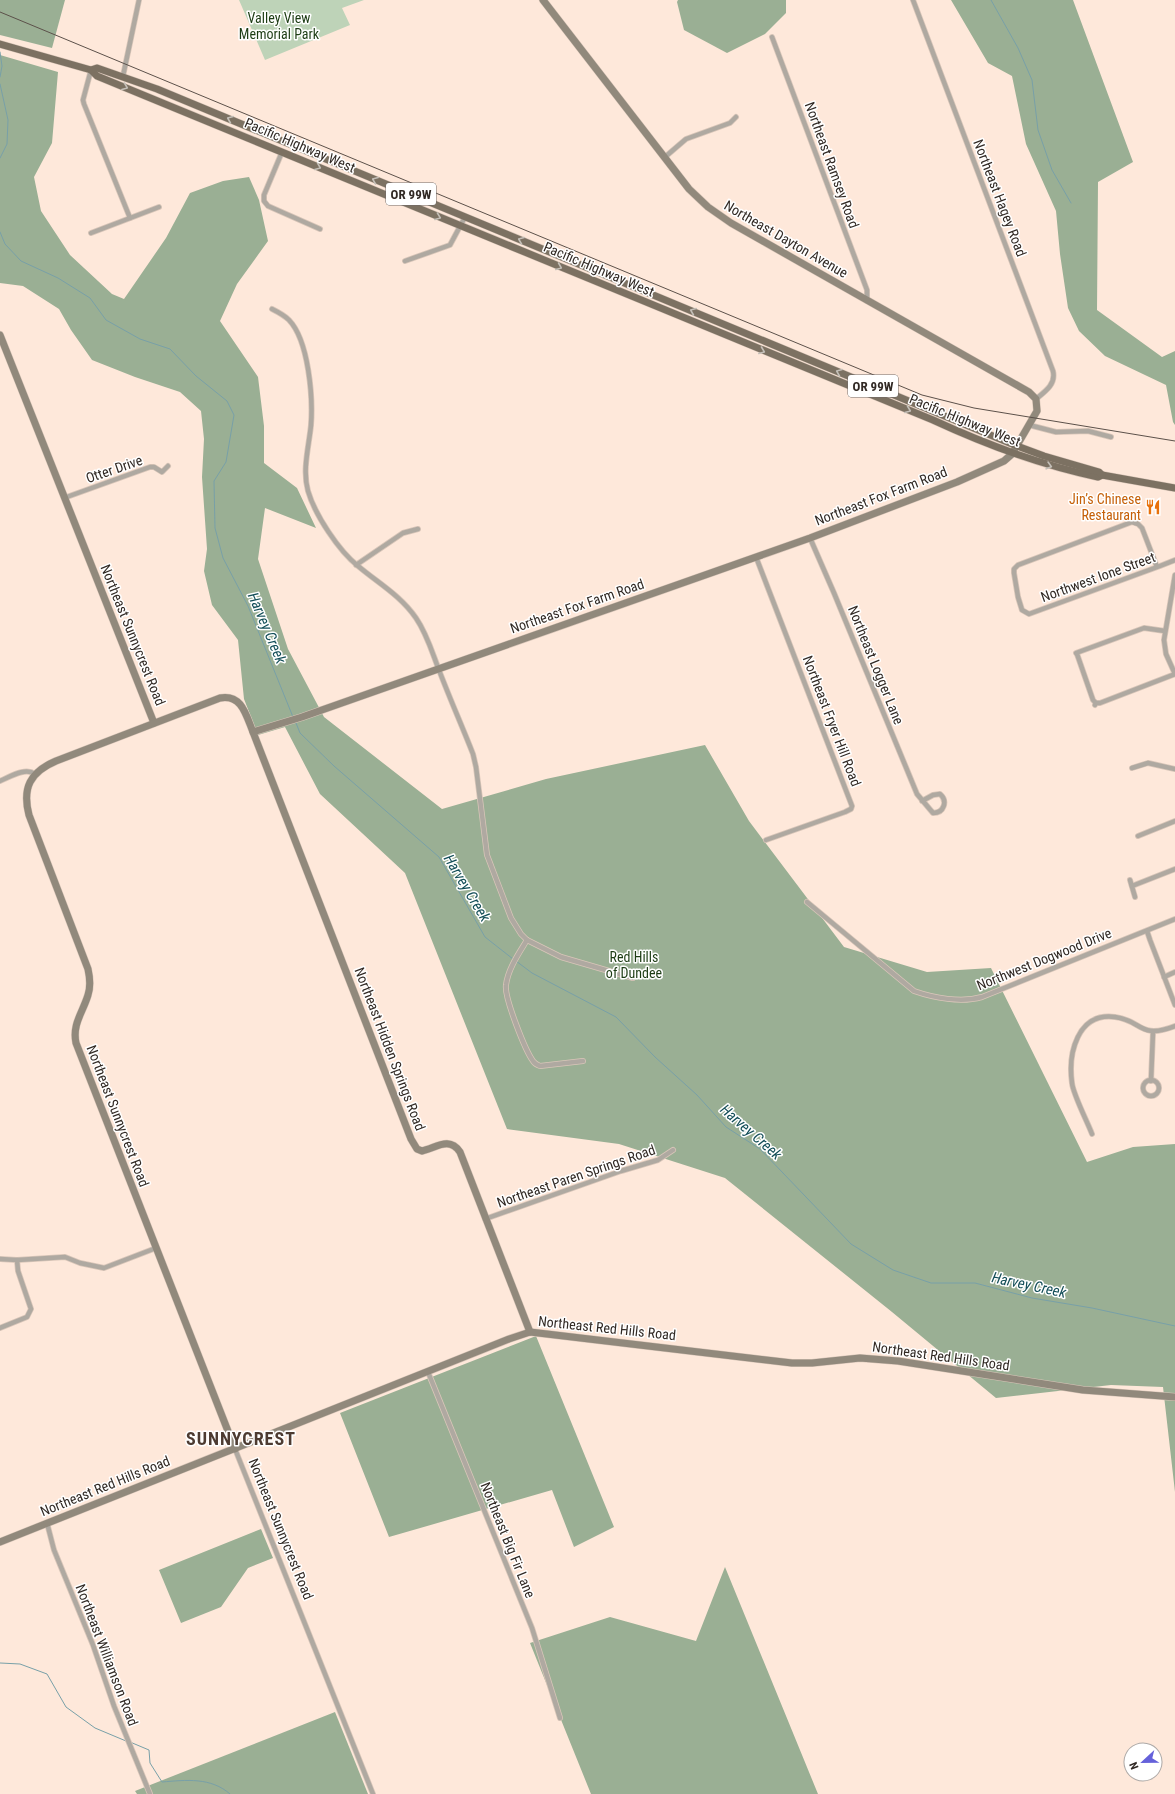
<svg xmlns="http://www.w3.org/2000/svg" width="1175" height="1794" font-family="'Roboto Condensed',sans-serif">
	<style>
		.green { fill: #bed3b8 }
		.forest { fill: #9aaf94 }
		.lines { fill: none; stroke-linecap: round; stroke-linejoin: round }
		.stream { stroke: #78a0a8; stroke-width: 1 }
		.street-casing { stroke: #d9c6b9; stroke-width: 6 }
		.secondary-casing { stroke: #d9c6b9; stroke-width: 8 }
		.primary-casing { stroke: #d9c6b9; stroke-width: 8 }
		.street { stroke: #afa9a1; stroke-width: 4.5 }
		.secondary { stroke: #91897c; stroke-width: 7 }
		.primary { stroke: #7c7162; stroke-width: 7 }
		.rail { stroke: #5c514a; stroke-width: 1 }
		.oneway { stroke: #c4bfb8 }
		.labels { text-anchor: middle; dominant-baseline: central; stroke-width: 3; stroke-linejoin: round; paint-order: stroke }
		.shield { fill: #fff; stroke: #6f6966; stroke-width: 1 }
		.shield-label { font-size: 13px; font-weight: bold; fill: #312924 }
		.park-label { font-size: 14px; fill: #1d3c14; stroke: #fff }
		.street-label { font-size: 14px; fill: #312924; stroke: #fff }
		.food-label { font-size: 14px; fill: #c56008; stroke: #fff; text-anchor: end }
		.water-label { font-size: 15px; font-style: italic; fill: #134e58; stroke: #fff }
		.district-label { font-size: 18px; font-weight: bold; letter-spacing: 1px; fill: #4d3b31; stroke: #fff }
	</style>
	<rect width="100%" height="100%" fill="#fee8da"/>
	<path class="green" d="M 239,0 L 364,0 L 342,8 L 350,25 L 265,60 Z"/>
	<g class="forest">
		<path d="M 0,0 L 65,0 L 52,48 L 0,35 Z"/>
		<path d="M 678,0 L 786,0 L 786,13 L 765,34 L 727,53 L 684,30 L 677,2 Z"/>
		<path d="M 951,0 L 1073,0 L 1133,162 L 1098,182 L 1097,310 L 1162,357 L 1175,351 L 1175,425 L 1173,422 L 1166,385 L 1105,356 L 1079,331 L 1068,308 L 1060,254 L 1056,211 L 1026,144 L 1012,76 L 988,63 Z"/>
		<path d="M 0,55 L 58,72 L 52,143 L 34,177 L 41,211 L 70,255 L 112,294 L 124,299 L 166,238 L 190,193 L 223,181 L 249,177 L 259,200 L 268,241 L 237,284 L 220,321 L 258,377 L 264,426 L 264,463 L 297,488 L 316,528 L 265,508 L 258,559 L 288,649 L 324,717 L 442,809 L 546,779 L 705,745 L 749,821 L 844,947 L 927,972 L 991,968 L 1087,1162 L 1133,1147 L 1175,1144 L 1175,1492 L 1163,1387 L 1111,1385 L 996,1398 L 892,1312 L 725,1178 L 619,1144 L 507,1129 L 405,873 L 320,794 L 285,727 L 258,735 L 244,699 L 238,640 L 212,605 L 204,571 L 207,549 L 202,477 L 204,439 L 201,411 L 180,392 L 135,377 L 92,360 L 71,330 L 59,309 L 23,286 L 0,283 Z"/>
		<path d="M 536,1336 L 614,1527 L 574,1547 L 552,1490 L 389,1537 L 340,1413 Z"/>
		<path d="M 261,1529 L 273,1558 L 248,1568 L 221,1607 L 181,1623 L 159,1570 Z"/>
		<path d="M 725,1567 L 818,1794 L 591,1794 L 530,1643 L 610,1617 L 696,1641 Z"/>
		<path d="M 335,1712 L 368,1794 L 137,1794 L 135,1791 Z"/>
	</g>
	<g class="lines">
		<g class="stream">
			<path d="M 991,0 L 1018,48 L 1032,80 L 1038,130 L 1052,170 L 1071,203"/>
			<path d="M 0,52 L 2,66 L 0,77"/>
			<path d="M 0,84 L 8,120 L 7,144 L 0,158"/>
			<path d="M 0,232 L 5,244 L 21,261 L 58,278 L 90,298 L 106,320 L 140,339 L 170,349 L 196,376 L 227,401 L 234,415 L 226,462 L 214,481 L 215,528 L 223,558 L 248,606 L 293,717"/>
			<path d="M 296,723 L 300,733 L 334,766 L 439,857 L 485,937 L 513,959"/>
			<path d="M 516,961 L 532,973 L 616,1017 L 655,1057 L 697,1095 L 726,1127 L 760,1149 L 851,1244 L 893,1270 L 931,1283 L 975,1283 L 1032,1298 L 1092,1308 L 1175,1326"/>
			<path d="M 0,1663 L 20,1664 L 47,1674 L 66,1707 L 95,1728 L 126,1741"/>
			<path d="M 130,1742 L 149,1750 L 150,1763 L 162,1782 C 186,1780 211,1777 230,1794"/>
		</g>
		<defs>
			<g id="street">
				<path d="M 913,0 L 1053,371 C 1056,384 1046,391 1036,399"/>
				<path d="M 772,37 L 867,290 L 867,301"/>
				<path d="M 91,70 L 83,100 L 84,104 L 130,218"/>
				<path d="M 123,76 L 139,0"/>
				<path d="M 282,152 L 264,195 L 264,201 L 268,206 L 320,229"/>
				<path d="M 665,157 L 686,139 L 730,123 L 736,117"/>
				<path d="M 91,233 L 159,207"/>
				<path d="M 405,261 L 450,245 L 465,217"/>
				<path d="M 272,309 C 278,312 285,316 289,320 C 309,341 313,398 311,425 C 309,446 302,470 308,491 C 315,515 339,551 358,566 C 378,583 400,595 416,618 C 427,634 432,652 439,670 C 450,699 462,726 473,754 L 476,767 L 487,855 L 511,918 L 521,934 L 527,940 C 519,953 508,969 506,985 C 504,997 525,1050 533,1061 C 535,1064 537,1065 540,1066 L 583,1061"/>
				<path d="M 1029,425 L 1056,432 L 1088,431 L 1111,437"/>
				<path d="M 64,498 L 150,467 L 154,467 L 162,472 L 168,466"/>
				<path d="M 810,538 L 834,593 L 917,794 L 933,813 C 944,813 948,801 940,794 L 933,795 L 922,801"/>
				<path d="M 756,557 L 852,806 L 851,809 L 845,812 L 766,840"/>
				<path d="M 356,565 L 403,533 L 418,529"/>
				<path d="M 1157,567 L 1142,528 L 1138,524 L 1132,522 L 1018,565 L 1014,569 L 1014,573 L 1018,597 L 1022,610 L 1029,614 L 1160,566 L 1175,560"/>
				<path d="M 1175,575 L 1164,640 L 1166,654 L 1175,674"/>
				<path d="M 1076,653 L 1144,628 L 1165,631"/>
				<path d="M 1077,654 L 1093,700 L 1096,703"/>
				<path d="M 1095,705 L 1096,703 L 1100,703 L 1175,674"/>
				<path d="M 1132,768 L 1148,763 L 1175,769"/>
				<path d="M 0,781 C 10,777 25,767 35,774"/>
				<path d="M 1138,836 L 1175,821"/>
				<path d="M 1130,880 L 1135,897"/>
				<path d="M 1132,886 L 1175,869"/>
				<path d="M 807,902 L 914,991 C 934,998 961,1003 982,997 L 1175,919"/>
				<path d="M 1147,931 L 1150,940 L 1175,1005"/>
				<path d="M 527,940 L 561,957 L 633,978"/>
				<path d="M 1164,977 L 1175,972"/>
				<circle cx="1151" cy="1088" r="8"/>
				<path d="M 1151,1081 L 1153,1032"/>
				<path d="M 1092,1134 C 1087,1121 1073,1094 1072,1083 C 1068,1054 1077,1012 1115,1017 C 1142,1020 1139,1040 1175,1026"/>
				<path d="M 485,1219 L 621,1171 L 658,1160 L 673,1150"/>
				<path d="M 0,1259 L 17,1260 L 18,1271 L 31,1309 L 27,1317 L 0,1328"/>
				<path d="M 17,1260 L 65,1257 L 80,1263 L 104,1268 L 156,1248"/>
				<path d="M 428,1372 L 532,1628 L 560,1718"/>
				<path d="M 235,1449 L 373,1794"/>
				<path d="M 47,1523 L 54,1550 L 93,1645 L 114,1706 L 150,1794"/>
			</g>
			<g id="secondary">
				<path d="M 0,335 L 154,723"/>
				<path d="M 253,732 L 302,717 L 810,538 L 957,482 L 1004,461 L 1012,454 L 1037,411 L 1036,399 L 1029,392 L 731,223 L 708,207 L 689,189 L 543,0"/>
				<path d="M 235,1449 L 76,1043 C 72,1024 83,1012 88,995 C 91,986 90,978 88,969 L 29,815 C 22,788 30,772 56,761 L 220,698 C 242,694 246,715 253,732 L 411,1139 L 417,1149 L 422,1151 C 436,1148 449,1136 460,1152 L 530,1332"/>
				<path d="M 0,1542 L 509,1339 L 530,1332 L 792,1363 L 812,1363 L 860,1358 L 898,1361 L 1083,1390 L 1175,1397"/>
			</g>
			<g id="primary">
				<path d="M 0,44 L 91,70 L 97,76 L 933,420 C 987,445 1040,465 1098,477 L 1102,475 L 1175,488"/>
				<path d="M 91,70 L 97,68 L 157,89 L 1017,446 L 1044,456 L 1099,472 L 1102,475"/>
			</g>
		</defs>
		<use href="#street" class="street-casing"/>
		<use href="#secondary" class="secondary-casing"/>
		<use href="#primary" class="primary-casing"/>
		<use href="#street" class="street"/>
		<use href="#secondary" class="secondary"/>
		<use href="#primary" class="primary"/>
		<path class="rail" d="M 0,12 L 922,395 L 974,408 L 1175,441"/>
	</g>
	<defs><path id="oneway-chevron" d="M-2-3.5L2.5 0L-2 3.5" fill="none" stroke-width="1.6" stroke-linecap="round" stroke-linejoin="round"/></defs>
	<g class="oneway">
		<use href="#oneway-chevron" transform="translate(125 87) rotate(21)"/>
		<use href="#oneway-chevron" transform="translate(230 119) rotate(-157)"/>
		<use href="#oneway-chevron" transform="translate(318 167) rotate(23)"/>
		<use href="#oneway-chevron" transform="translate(375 180) rotate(-158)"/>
		<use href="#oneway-chevron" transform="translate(438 217) rotate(21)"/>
		<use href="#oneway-chevron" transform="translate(521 240) rotate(-158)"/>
		<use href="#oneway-chevron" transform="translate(559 267) rotate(23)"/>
		<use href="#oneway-chevron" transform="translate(693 311) rotate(-157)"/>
		<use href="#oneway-chevron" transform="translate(762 351) rotate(22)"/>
		<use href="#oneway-chevron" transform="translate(839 372) rotate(-157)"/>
		<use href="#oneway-chevron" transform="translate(908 410) rotate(22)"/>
		<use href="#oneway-chevron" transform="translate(1049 466) rotate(16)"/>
	</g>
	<defs>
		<symbol id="restaurant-bare" viewBox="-9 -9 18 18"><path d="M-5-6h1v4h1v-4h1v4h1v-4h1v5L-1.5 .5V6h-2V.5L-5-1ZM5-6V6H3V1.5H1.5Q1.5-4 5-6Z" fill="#e8710a" stroke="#fff" stroke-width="2.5" paint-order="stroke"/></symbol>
	</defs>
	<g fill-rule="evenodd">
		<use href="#restaurant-bare" x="1142" y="496" width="22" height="22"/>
	</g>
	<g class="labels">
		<g class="shield">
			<rect x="386" y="183" width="50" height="22" rx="3"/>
			<rect x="848" y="375" width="50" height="22" rx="3"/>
		</g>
		<g class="shield-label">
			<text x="411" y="194">OR 99W</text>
			<text x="873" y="386">OR 99W</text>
		</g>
		<g class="park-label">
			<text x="279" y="18">Valley View<tspan x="279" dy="16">Memorial Park</tspan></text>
			<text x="634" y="957">Red Hills<tspan x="634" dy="16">of Dundee</tspan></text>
		</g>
		<g class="street-label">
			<text transform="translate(300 145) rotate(23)">Pacific Highway West</text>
			<text transform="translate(832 165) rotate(70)">Northeast Ramsey Road</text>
			<text transform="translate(1000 198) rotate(69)">Northeast Hagey Road</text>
			<text transform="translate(786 239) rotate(30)">Northeast Dayton Avenue</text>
			<text transform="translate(599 269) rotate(23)">Pacific Highway West</text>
			<text transform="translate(965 420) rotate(22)">Pacific Highway West</text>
			<text transform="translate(114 469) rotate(-19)">Otter Drive</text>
			<text transform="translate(881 496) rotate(-21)">Northeast Fox Farm Road</text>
			<text transform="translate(1098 577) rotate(-20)">Northwest Ione Street</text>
			<text transform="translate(577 606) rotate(-19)">Northeast Fox Farm Road</text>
			<text transform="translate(133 635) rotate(68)">Northeast Sunnycrest Road</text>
			<text transform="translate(876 665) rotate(68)">Northeast Logger Lane</text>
			<text transform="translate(832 721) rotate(69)">Northeast Fryer Hill Road</text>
			<text transform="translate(1044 959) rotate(-22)">Northwest Dogwood Drive</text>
			<text transform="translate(390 1049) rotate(69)">Northeast Hidden Springs Road</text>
			<text transform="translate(118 1116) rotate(69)">Northeast Sunnycrest Road</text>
			<text transform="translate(576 1176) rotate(-19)">Northeast Paren Springs Road</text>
			<text transform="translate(607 1328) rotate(6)">Northeast Red Hills Road</text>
			<text transform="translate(941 1356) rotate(8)">Northeast Red Hills Road</text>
			<text transform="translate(105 1486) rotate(-22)">Northeast Red Hills Road</text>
			<text transform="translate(281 1529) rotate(68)">Northeast Sunnycrest Road</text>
			<text transform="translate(508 1540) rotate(68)">Northeast Big Fir Lane</text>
			<text transform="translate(107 1655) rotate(69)">Northeast Williamson Road</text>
		</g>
		<g class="food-label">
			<text x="1141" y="499">Jin’s Chinese<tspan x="1141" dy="16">Restaurant</tspan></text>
		</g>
		<g class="water-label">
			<text transform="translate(267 628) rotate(67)">Harvey Creek</text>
			<text transform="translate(467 888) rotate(59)">Harvey Creek</text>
			<text transform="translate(751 1132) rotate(41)">Harvey Creek</text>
			<text transform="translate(1029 1285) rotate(12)">Harvey Creek</text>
		</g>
		<g class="district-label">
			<text x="241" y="1438">SUNNYCREST</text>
		</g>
	</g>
	<g transform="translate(1143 1762) rotate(248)"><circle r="19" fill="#ffffff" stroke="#ada9a7"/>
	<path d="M0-3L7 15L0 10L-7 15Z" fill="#6561da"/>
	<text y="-6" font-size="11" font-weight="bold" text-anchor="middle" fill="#312924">N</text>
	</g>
</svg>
